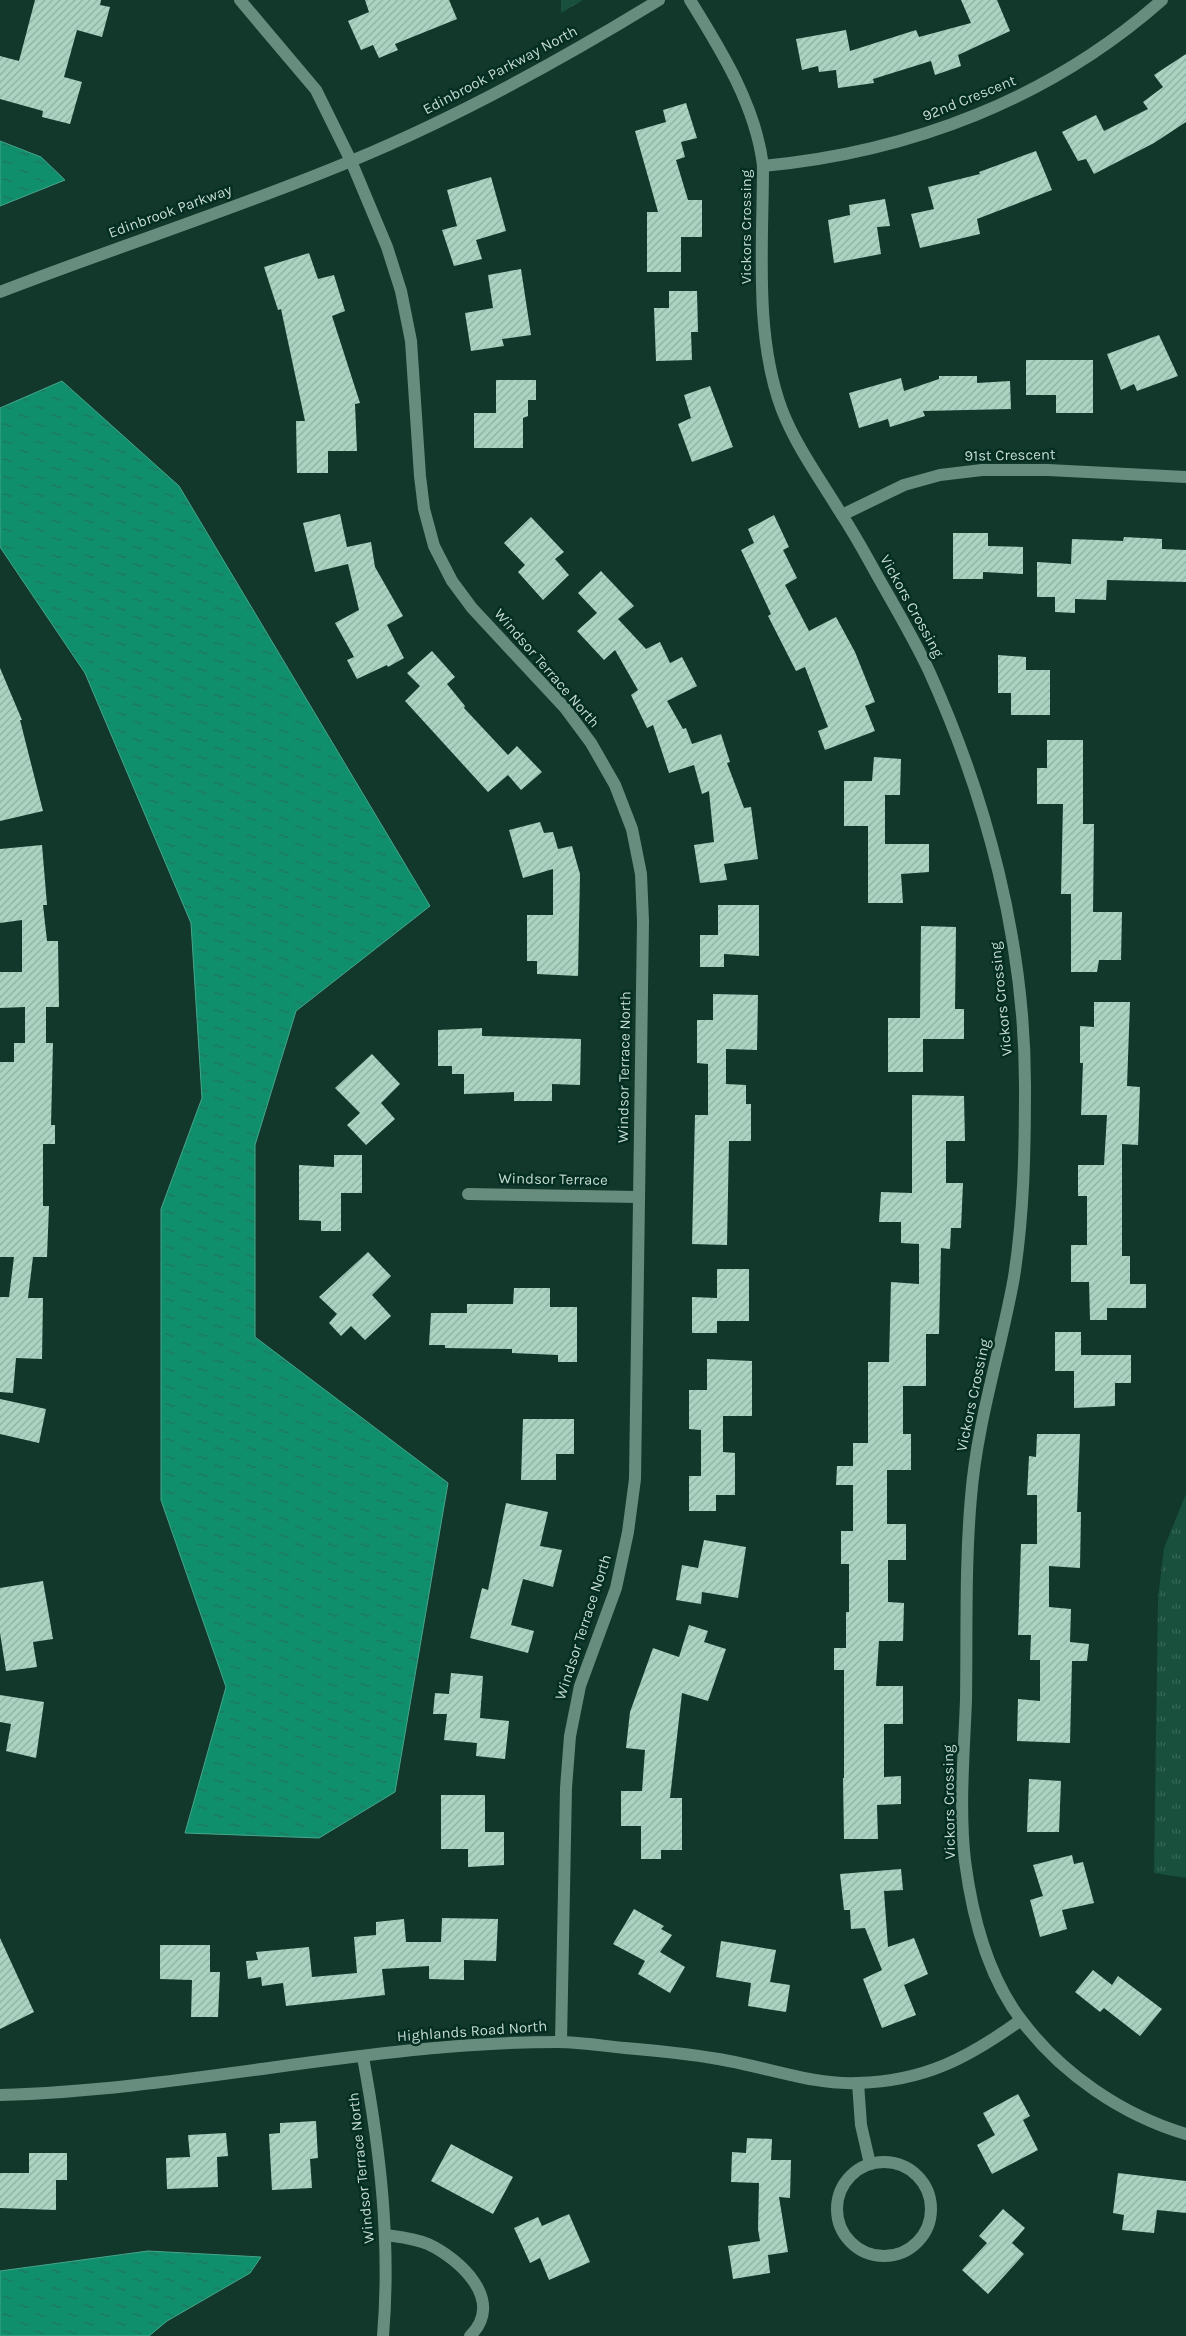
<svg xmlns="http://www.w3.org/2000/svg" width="1186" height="2336" font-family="Karla,sans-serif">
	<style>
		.grass { fill: url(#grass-tufts) }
		.water { fill: url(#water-ripples); stroke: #46a68b }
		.building { fill: url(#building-hatch) }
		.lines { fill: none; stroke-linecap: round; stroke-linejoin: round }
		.street { stroke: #668d7d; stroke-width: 12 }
		.secondary { stroke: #668d7d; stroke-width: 12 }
		.labels { text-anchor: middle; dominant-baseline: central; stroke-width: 5; stroke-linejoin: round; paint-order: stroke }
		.street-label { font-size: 15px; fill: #c5dad1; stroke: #052e22 }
	</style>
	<defs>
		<pattern id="grass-tufts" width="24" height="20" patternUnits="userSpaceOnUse" patternTransform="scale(1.25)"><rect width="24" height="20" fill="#194f3d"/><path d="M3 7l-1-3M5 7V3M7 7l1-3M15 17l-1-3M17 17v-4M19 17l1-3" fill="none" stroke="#396858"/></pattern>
		<pattern id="water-ripples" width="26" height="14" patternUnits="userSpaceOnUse" patternTransform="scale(1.25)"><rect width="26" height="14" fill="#108f6d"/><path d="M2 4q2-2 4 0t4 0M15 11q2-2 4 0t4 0" fill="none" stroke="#1f745d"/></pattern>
		<pattern id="building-hatch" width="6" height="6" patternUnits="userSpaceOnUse" patternTransform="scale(1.25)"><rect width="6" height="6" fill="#aad3c2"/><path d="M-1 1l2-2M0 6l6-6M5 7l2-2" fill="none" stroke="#8eaea1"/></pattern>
	</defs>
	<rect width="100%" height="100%" fill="#12382b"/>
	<g class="grass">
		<path d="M 561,0 L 583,0 L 561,13 Z"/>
		<path d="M 1186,1494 L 1186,1878 L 1154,1873 L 1158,1599 L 1164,1548 Z"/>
	</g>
	<g class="water">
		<path d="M 0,141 L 41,157 L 65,180 L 0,206 Z"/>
		<path d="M 62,381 L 179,486 L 430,906 L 296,1011 L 255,1145 L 255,1337 L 448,1483 L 395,1792 L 319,1838 L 185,1833 L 226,1687 L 161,1500 L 161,1209 L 202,1098 L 191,923 L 85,673 L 0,547 L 0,408 Z"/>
		<path d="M 148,2251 L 261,2257 L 250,2273 L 167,2321 L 149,2336 L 0,2336 L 0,2271 Z"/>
	</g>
	<g class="building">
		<path d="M 35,0 L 101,0 L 100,5 L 110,7 L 102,37 L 77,30 L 64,77 L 82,82 L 70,124 L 42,117 L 43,111 L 0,99 L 0,56 L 19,61 Z"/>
		<path d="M 365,0 L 449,0 L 457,19 L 395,44 L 398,50 L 379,58 L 373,45 L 361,50 L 348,21 L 369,12 Z"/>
		<path d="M 961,0 L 997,0 L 1010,31 L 958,55 L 961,66 L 935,75 L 931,61 L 873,79 L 874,83 L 838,88 L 836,70 L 819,72 L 818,66 L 802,70 L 796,39 L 846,30 L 850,51 L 916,30 L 919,37 L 971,23 Z"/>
		<path d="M 1186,54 L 1186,122 L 1154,143 L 1094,174 L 1086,159 L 1078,161 L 1062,132 L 1096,115 L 1104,131 L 1148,109 L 1143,102 L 1163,87 L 1154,75 Z"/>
		<path d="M 686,103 L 697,138 L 681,142 L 685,157 L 676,160 L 688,200 L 702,200 L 702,237 L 681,237 L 681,272 L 647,272 L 647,212 L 658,212 L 635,131 L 666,122 L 663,110 Z"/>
		<path d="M 1036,151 L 1052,190 L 977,219 L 980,234 L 920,248 L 911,214 L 934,209 L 928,187 L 980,174 L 979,172 Z"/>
		<path d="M 491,177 L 506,231 L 476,240 L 482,259 L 454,266 L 442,230 L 457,226 L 447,190 Z"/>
		<path d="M 885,199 L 890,226 L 877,227 L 881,254 L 834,263 L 828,220 L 850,215 L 849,205 Z"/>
		<path d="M 309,253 L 318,279 L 334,275 L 345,311 L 332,316 L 360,403 L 355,404 L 357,451 L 328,451 L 328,473 L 297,473 L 296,421 L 305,421 L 281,309 L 278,310 L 264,267 Z"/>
		<path d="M 521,269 L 531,335 L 502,339 L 504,346 L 471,351 L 465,313 L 493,308 L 488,275 Z"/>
		<path d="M 669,291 L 697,291 L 698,332 L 691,332 L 692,360 L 656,361 L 654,308 L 669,308 Z"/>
		<path d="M 1159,335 L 1178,376 L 1137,391 L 1134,384 L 1121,390 L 1107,354 Z"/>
		<path d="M 1026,360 L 1093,360 L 1093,413 L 1056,413 L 1056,395 L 1026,395 Z"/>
		<path d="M 939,376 L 977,376 L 977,383 L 1010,381 L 1011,409 L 923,411 L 925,416 L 890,427 L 888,419 L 859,428 L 849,393 L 901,378 L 904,391 L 939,379 Z"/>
		<path d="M 496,380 L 536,380 L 536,400 L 528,400 L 528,416 L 523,418 L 523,448 L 474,448 L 474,413 L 496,413 Z"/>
		<path d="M 710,386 L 733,447 L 692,462 L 678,424 L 691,418 L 684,395 Z"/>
		<path d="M 340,514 L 347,547 L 371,542 L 375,567 L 403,616 L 387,625 L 404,658 L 388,667 L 387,665 L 357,679 L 347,660 L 354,657 L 335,623 L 359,610 L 348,564 L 315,572 L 303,523 Z"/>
		<path d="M 774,515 L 789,547 L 783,550 L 797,578 L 785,585 L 809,631 L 836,617 L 855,652 L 875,702 L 865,706 L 875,731 L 825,750 L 818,731 L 828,727 L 805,667 L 796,671 L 768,616 L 771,614 L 741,550 L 754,543 L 748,529 Z"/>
		<path d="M 531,517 L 564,552 L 555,559 L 569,575 L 543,600 L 518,572 L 525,565 L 504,543 Z"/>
		<path d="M 953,533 L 988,533 L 988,546 L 1023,547 L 1023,574 L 983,572 L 983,579 L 953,579 Z"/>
		<path d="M 1124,537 L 1162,539 L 1162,549 L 1186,550 L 1186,582 L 1107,580 L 1106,600 L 1075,599 L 1075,613 L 1055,612 L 1055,597 L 1037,597 L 1037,562 L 1071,564 L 1072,539 L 1123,541 Z"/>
		<path d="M 601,571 L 634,606 L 618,619 L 646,649 L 660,642 L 670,663 L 682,657 L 697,686 L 667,701 L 683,729 L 686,728 L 692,744 L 721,734 L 730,762 L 727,763 L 744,808 L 751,807 L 758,859 L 724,864 L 727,880 L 700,883 L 694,845 L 714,842 L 709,791 L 702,794 L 694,765 L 669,773 L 653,725 L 647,728 L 631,695 L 638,690 L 615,650 L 604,660 L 577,631 L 597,613 L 578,593 Z"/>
		<path d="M 432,651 L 455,677 L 447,684 L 465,706 L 464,708 L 508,755 L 517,746 L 542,772 L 521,790 L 508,775 L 488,792 L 405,701 L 420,686 L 407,673 Z"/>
		<path d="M 998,655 L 1026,657 L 1026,670 L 1050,670 L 1050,715 L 1011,715 L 1011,693 L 998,693 Z"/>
		<path d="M 0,668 L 22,720 L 20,720 L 43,811 L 0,821 Z"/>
		<path d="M 1047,740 L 1083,740 L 1083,824 L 1094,824 L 1093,912 L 1122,912 L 1121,960 L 1099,960 L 1097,972 L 1071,972 L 1071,894 L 1061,894 L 1063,804 L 1037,804 L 1037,768 L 1047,768 Z"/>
		<path d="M 874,757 L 901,759 L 900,795 L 885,795 L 885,844 L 929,844 L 929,872 L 901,874 L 903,903 L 868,903 L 868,826 L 844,826 L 844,781 L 872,781 Z"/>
		<path d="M 540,822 L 544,833 L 553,832 L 558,849 L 572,846 L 580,874 L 578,976 L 537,974 L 537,961 L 527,961 L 527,915 L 553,915 L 553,869 L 523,878 L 509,830 Z"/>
		<path d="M 42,845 L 47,905 L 43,905 L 47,941 L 58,941 L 59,1007 L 46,1007 L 46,1043 L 53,1043 L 51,1125 L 55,1125 L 55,1144 L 43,1144 L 43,1206 L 49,1206 L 47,1257 L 33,1257 L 28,1298 L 43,1298 L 42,1359 L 16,1358 L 13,1393 L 0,1392 L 0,1297 L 9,1297 L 14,1257 L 0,1257 L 0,1062 L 14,1062 L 14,1043 L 25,1043 L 25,1007 L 0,1008 L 0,972 L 22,972 L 22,920 L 0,923 L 0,849 Z"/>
		<path d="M 718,905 L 759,905 L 759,956 L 724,954 L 724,967 L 700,967 L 700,935 L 718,935 Z"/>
		<path d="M 921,926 L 956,927 L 955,1009 L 964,1009 L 964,1039 L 923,1039 L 923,1072 L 888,1072 L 888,1018 L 920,1018 Z"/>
		<path d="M 713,994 L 758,995 L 757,1050 L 726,1049 L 726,1084 L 746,1085 L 746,1104 L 751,1104 L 751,1141 L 729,1141 L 727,1245 L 692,1244 L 695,1115 L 708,1115 L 708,1064 L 697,1063 L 697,1020 L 713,1020 Z"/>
		<path d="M 1094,1002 L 1130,1002 L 1127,1086 L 1140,1087 L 1138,1145 L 1122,1144 L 1122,1256 L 1130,1256 L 1130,1284 L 1146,1284 L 1146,1308 L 1107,1308 L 1107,1320 L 1090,1320 L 1089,1282 L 1071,1282 L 1071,1245 L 1087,1245 L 1087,1196 L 1078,1196 L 1078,1165 L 1104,1165 L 1107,1115 L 1081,1115 L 1083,1063 L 1080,1063 L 1080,1026 L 1094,1027 Z"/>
		<path d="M 482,1028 L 482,1036 L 581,1039 L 580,1085 L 552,1084 L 552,1101 L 514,1101 L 514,1092 L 464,1094 L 464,1074 L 452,1074 L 452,1066 L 438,1066 L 438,1030 Z"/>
		<path d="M 372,1054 L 400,1084 L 381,1103 L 395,1119 L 366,1145 L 347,1125 L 360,1113 L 335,1088 Z"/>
		<path d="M 912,1095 L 964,1096 L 965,1141 L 946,1141 L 946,1183 L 963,1183 L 961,1228 L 951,1228 L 950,1249 L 941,1248 L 939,1334 L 926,1334 L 926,1386 L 903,1386 L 903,1434 L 911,1434 L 911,1470 L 887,1470 L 887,1524 L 906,1524 L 906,1560 L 888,1560 L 888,1602 L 904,1603 L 903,1641 L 879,1641 L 876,1686 L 903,1686 L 903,1724 L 884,1724 L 884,1777 L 901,1776 L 901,1804 L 877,1805 L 878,1839 L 844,1839 L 843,1778 L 844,1778 L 844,1670 L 834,1670 L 834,1648 L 846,1648 L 846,1612 L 849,1612 L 849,1564 L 841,1564 L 841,1531 L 853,1531 L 853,1485 L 836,1485 L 837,1466 L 853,1466 L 853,1443 L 868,1443 L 868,1362 L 889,1362 L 891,1282 L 919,1284 L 919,1244 L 901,1243 L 901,1222 L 879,1222 L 881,1192 L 912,1193 Z"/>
		<path d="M 334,1155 L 362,1155 L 362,1193 L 341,1193 L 341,1231 L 321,1231 L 321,1221 L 299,1220 L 299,1165 L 334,1167 Z"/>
		<path d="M 368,1252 L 391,1276 L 372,1295 L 391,1316 L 365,1340 L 351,1326 L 341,1336 L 329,1323 L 337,1314 L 319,1297 Z"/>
		<path d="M 717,1269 L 749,1269 L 749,1321 L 717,1321 L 717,1333 L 692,1333 L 692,1297 L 717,1298 Z"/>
		<path d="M 514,1288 L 550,1288 L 550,1307 L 577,1307 L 577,1362 L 558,1362 L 558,1355 L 512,1353 L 512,1349 L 445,1348 L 445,1345 L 429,1345 L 431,1313 L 467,1313 L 467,1304 L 513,1304 Z"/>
		<path d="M 1055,1332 L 1081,1332 L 1081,1355 L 1131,1355 L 1131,1383 L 1115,1383 L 1115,1406 L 1074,1408 L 1074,1371 L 1055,1371 Z"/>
		<path d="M 707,1359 L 752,1361 L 752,1416 L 723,1416 L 723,1452 L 735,1453 L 735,1495 L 716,1495 L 716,1511 L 689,1511 L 689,1476 L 701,1476 L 701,1430 L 689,1429 L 689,1390 L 707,1390 Z"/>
		<path d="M 0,1399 L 46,1409 L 39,1443 L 0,1434 Z"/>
		<path d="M 523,1419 L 574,1419 L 574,1454 L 556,1454 L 556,1480 L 521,1480 Z"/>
		<path d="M 1037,1434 L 1080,1434 L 1077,1512 L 1081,1512 L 1080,1568 L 1049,1566 L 1049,1607 L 1071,1609 L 1070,1642 L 1089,1644 L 1087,1661 L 1072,1661 L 1070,1743 L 1017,1741 L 1018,1699 L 1040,1701 L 1040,1660 L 1030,1660 L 1031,1635 L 1018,1635 L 1021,1544 L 1037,1544 L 1037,1495 L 1027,1495 L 1029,1456 L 1036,1457 Z"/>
		<path d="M 506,1503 L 548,1512 L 540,1546 L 562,1550 L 553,1587 L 523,1579 L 511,1625 L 534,1631 L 528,1653 L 470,1638 L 482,1588 L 488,1590 Z"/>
		<path d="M 704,1540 L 746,1547 L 738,1598 L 702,1592 L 701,1604 L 676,1600 L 682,1565 L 698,1568 Z"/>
		<path d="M 43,1581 L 53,1639 L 33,1642 L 37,1667 L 6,1671 L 0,1633 L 0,1588 Z"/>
		<path d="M 689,1625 L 708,1631 L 704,1642 L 726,1649 L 708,1701 L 682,1693 L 670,1798 L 682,1798 L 682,1850 L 661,1850 L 661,1859 L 641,1859 L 641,1826 L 621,1826 L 621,1791 L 642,1791 L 645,1750 L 626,1748 L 630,1712 L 653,1648 L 679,1657 Z"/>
		<path d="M 451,1673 L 483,1676 L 480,1718 L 509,1721 L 505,1759 L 476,1756 L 477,1743 L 444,1740 L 447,1714 L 433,1714 L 435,1693 L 449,1694 Z"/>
		<path d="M 0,1695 L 44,1702 L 36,1758 L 6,1751 L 11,1724 L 0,1722 Z"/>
		<path d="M 1029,1779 L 1061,1781 L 1059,1832 L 1027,1832 Z"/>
		<path d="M 441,1795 L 485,1795 L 485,1832 L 504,1832 L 504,1865 L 468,1867 L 468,1849 L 441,1849 Z"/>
		<path d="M 1072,1855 L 1074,1864 L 1083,1862 L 1094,1903 L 1062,1910 L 1067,1929 L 1040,1937 L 1030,1900 L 1043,1896 L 1033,1865 Z"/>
		<path d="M 901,1869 L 903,1890 L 884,1891 L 888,1947 L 914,1938 L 928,1974 L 904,1985 L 916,2015 L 882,2028 L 863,1979 L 882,1970 L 865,1928 L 851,1929 L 850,1910 L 844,1910 L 840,1874 Z"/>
		<path d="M 634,1909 L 664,1926 L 661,1929 L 672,1935 L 660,1952 L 685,1967 L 670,1993 L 638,1974 L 645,1961 L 613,1944 Z"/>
		<path d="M 442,1918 L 498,1919 L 496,1961 L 464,1960 L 464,1980 L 429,1979 L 429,1966 L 382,1969 L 385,1995 L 286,2006 L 283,1983 L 262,1986 L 261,1977 L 248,1979 L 246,1961 L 258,1960 L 256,1952 L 309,1947 L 312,1977 L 357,1973 L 354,1937 L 376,1935 L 376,1922 L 404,1919 L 406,1942 L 441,1942 Z"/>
		<path d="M 0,1938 L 34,2012 L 0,2029 Z"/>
		<path d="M 721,1941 L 776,1950 L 770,1982 L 790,1985 L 786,2012 L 748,2006 L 751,1983 L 716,1977 Z"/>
		<path d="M 160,1945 L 210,1945 L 210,1972 L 220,1972 L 218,2017 L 191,2017 L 192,1980 L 160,1979 Z"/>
		<path d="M 1093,1970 L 1112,1985 L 1118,1976 L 1162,2009 L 1140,2036 L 1104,2008 L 1100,2012 L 1075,1992 Z"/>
		<path d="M 1018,2094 L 1030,2116 L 1023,2120 L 1038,2150 L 992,2174 L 977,2145 L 995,2135 L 983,2113 Z"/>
		<path d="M 316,2121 L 318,2158 L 310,2159 L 312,2188 L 272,2190 L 269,2134 L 280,2133 L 280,2123 Z"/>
		<path d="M 226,2133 L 228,2156 L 217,2157 L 218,2187 L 167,2189 L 166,2158 L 190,2157 L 188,2135 Z"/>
		<path d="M 747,2138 L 772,2139 L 771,2160 L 791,2160 L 790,2198 L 779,2197 L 788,2252 L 768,2255 L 770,2273 L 733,2279 L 728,2246 L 760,2241 L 758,2229 L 759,2183 L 731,2182 L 732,2152 L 746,2153 Z"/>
		<path d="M 451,2144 L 513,2177 L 493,2214 L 431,2181 Z"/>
		<path d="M 29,2153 L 67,2153 L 67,2180 L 56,2180 L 56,2210 L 0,2208 L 0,2173 L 29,2173 Z"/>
		<path d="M 1118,2173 L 1186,2181 L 1186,2213 L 1157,2210 L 1154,2233 L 1122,2230 L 1124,2215 L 1113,2213 Z"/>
		<path d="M 1003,2209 L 1025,2228 L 1012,2243 L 1024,2254 L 988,2294 L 962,2270 L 987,2243 L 979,2236 Z"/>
		<path d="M 569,2214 L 590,2262 L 549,2280 L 540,2258 L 530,2263 L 514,2228 L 538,2217 L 542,2226 Z"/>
	</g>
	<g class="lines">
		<g class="street">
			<path d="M 240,0 L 316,90 L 351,161 L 387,247 L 401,291 L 411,341 L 420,476 L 424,509 L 434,546 L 452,581 L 472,608 L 565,708 L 591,743 L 615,785 L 632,829 L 641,874 L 643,921 L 635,1479 L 628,1532 L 616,1588 L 580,1686 L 570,1736 L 566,1788 L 561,2042"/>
			<path d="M 690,0 C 721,50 756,106 763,166 C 763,244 754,336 782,410 C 796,446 820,479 840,512 C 854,533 866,555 878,577 C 895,607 914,639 929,671 C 987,799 1025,943 1025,1085 C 1025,1149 1024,1213 1014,1277 C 1001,1350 977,1422 971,1497 C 965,1564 967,1633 966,1700 C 964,1753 959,1808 965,1861 C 972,1915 988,1977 1022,2021 C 1062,2074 1122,2115 1186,2134"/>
			<path d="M 763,166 C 911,152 1050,99 1162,0"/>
			<path d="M 842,515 L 904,485 L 940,475 L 982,470 L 1048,470 L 1186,477"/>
			<path d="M 468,1194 L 638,1197"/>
			<path d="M 363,2057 C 380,2150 391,2241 383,2336"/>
			<path d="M 858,2083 L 861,2125 L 870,2164"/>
			<path d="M 0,2095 C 187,2090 371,2042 558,2042 C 580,2042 603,2046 625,2048 C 660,2051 695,2054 729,2061 C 772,2069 815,2085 858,2083 C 925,2081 968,2058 1021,2020"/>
			<circle cx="884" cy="2209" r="47"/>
			<path d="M 386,2235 C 400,2237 414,2238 428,2244 C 460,2259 506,2301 470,2336"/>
		</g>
		<path class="secondary" d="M 0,292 C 116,247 236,209 351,161 C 458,117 561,60 659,0"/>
	</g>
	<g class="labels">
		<g class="street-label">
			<text transform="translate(500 70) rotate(-28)">Edinbrook Parkway North</text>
			<text transform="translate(969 98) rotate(-22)">92nd Crescent</text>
			<text transform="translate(170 211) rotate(-20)">Edinbrook Parkway</text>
			<text transform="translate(746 227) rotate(-90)">Vickors Crossing</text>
			<text transform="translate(1010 455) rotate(-1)">91st Crescent</text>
			<text transform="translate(912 606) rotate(61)">Vickors Crossing</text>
			<text transform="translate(547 668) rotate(49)">Windsor Terrace North</text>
			<text transform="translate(1001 999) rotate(-96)">Vickors Crossing</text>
			<text transform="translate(624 1067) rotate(-89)">Windsor Terrace North</text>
			<text transform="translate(553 1179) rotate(1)">Windsor Terrace</text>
			<text transform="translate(973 1395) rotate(-78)">Vickors Crossing</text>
			<text transform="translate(583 1627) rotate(-72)">Windsor Terrace North</text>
			<text transform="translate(949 1802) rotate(-91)">Vickors Crossing</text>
			<text transform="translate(472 2031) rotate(-4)">Highlands Road North</text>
			<text transform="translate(361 2168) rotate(-96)">Windsor Terrace North</text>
		</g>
	</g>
</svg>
